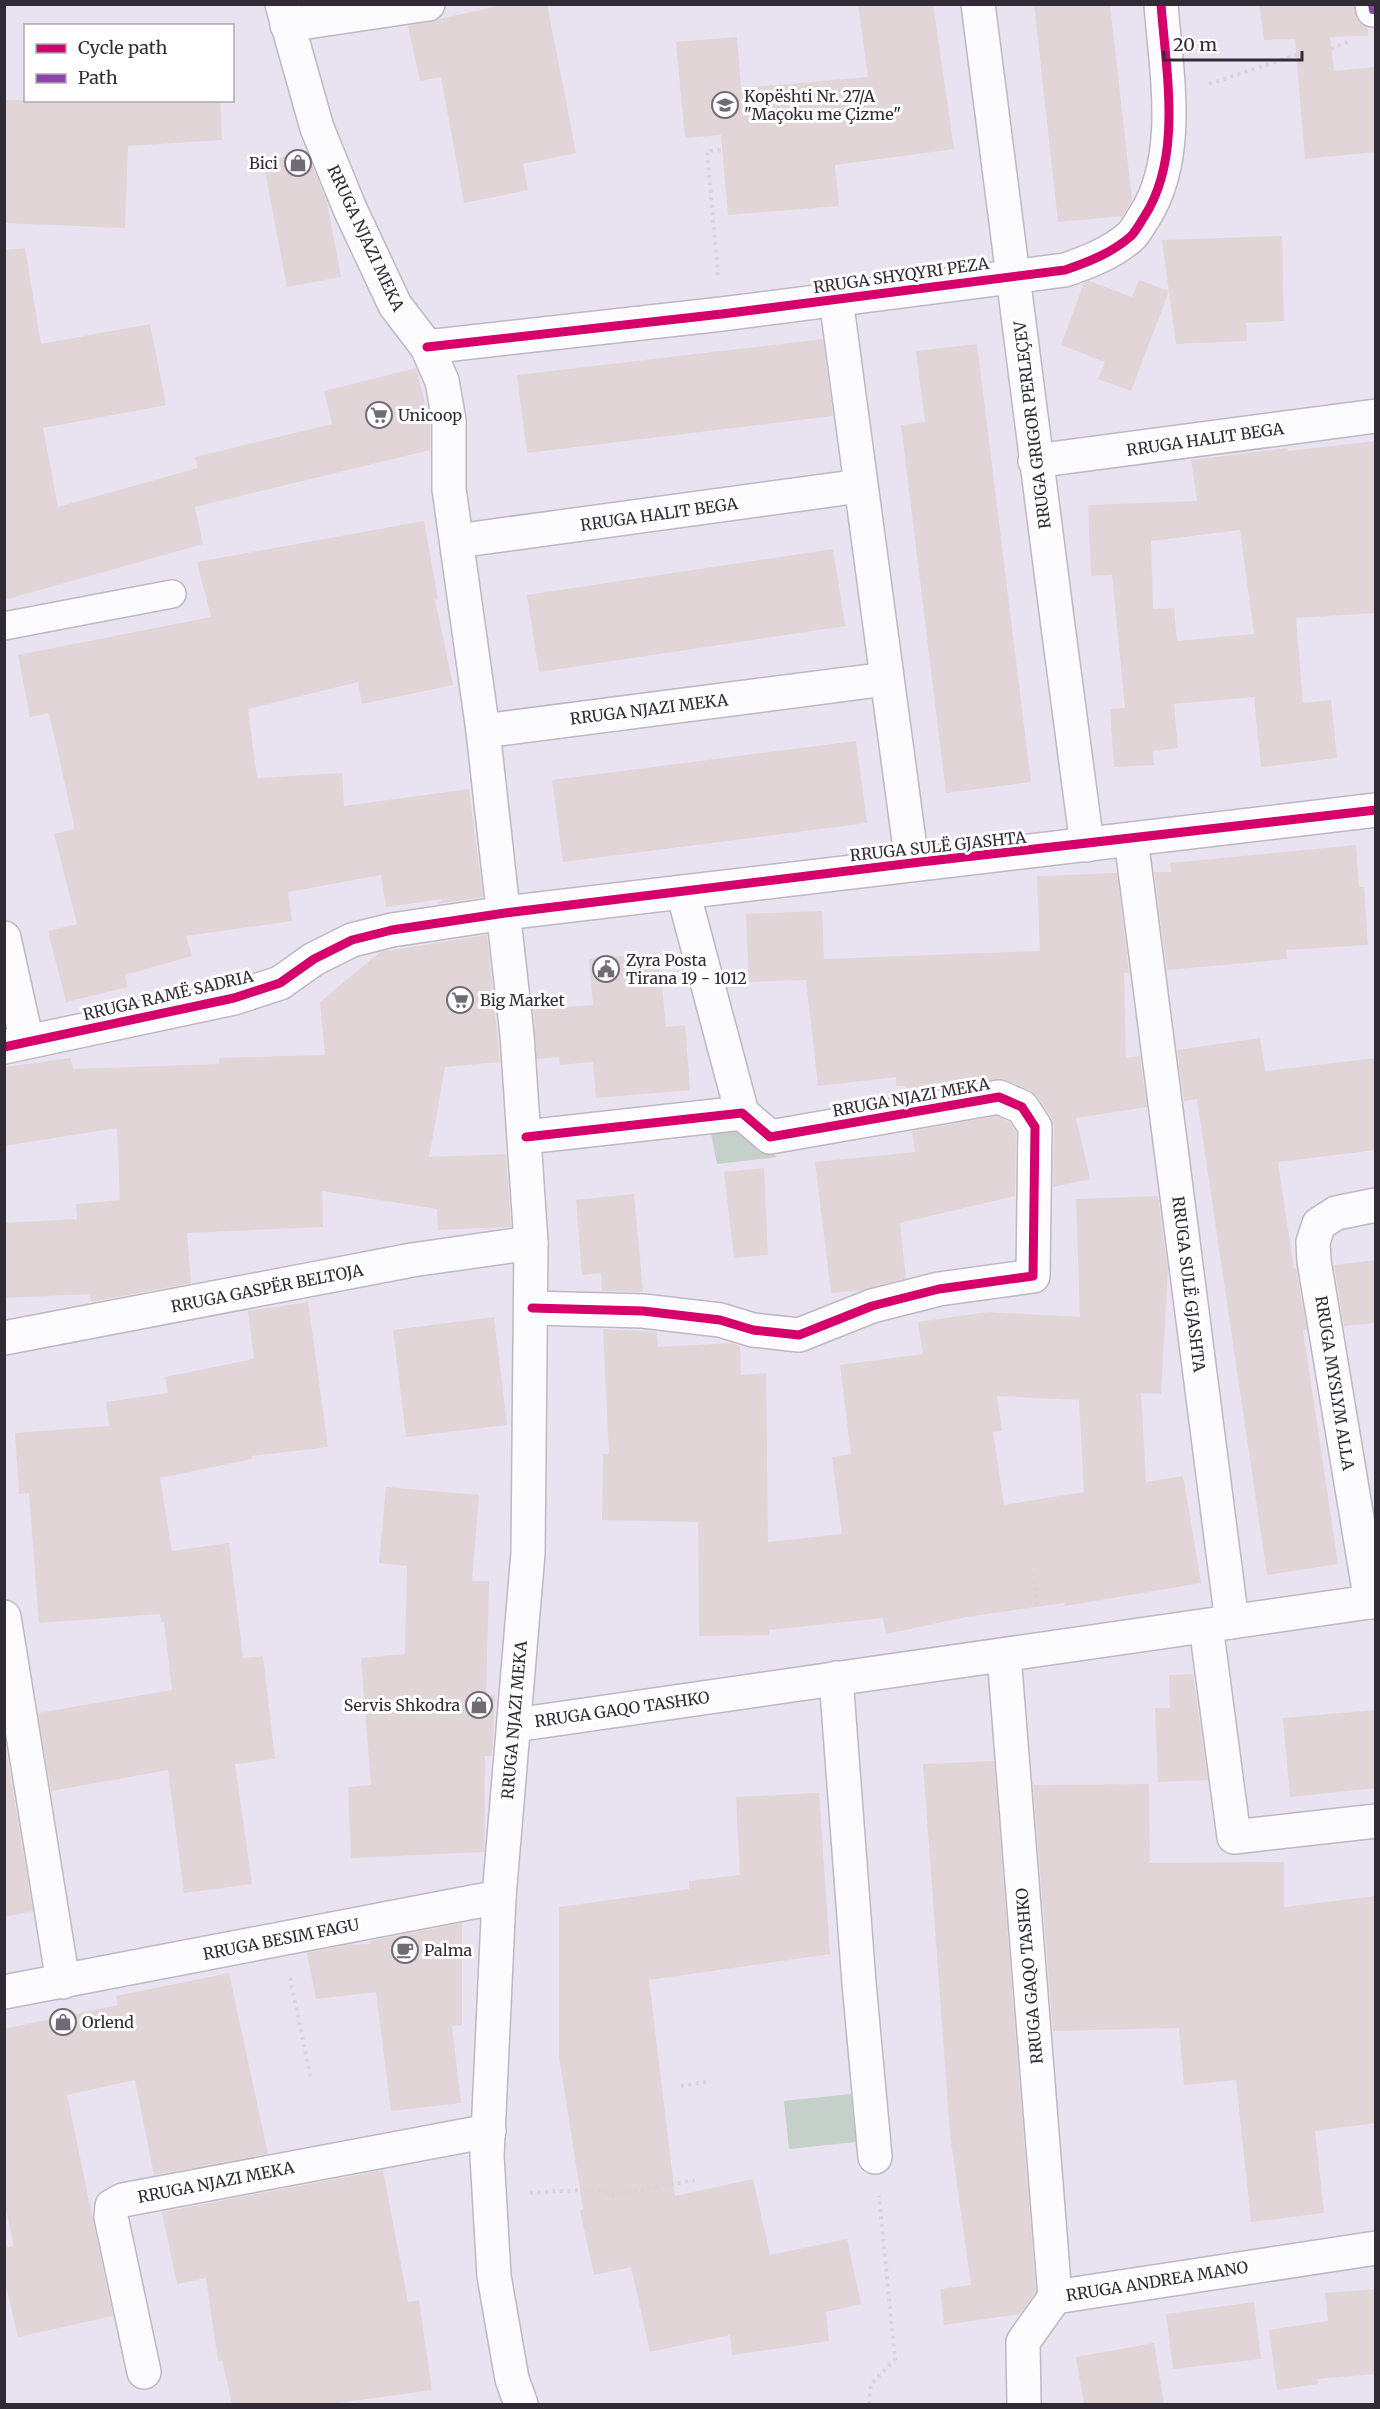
<svg xmlns="http://www.w3.org/2000/svg" width="1380" height="2409" font-family="Merriweather,serif">
	<style>
		.green { fill: #c4d0c9 }
		.building { fill: #e2d5d7; fill-rule: evenodd }
		.lines { fill: none; stroke-linecap: round; stroke-linejoin: round }
		.service-casing { stroke: #bdb8c3; stroke-width: 30 }
		.minor-casing { stroke: #bdb8c3; stroke-width: 36 }
		.tertiary-casing { stroke: #bdb8c3; stroke-width: 36 }
		.secondary-casing { stroke: #bdb8c3; stroke-width: 36 }
		.path { stroke: #d7d5da; stroke-width: 4; stroke-dasharray: 3 4.5; stroke-linecap: butt }
		.service { stroke: #fcfbfd; stroke-width: 27 }
		.minor { stroke: #fcfbfd; stroke-width: 33 }
		.tertiary { stroke: #fcfbfd; stroke-width: 33 }
		.secondary { stroke: #fcfbfd; stroke-width: 33 }
		.quiet { stroke: #8e44ad; stroke-width: 8; stroke-dasharray: 15 8; stroke-linecap: butt }
		.cycleway-casing { stroke: #fff; stroke-width: 13 }
		.cycleway { stroke: #d6006c; stroke-width: 9 }
		.labels { text-anchor: middle; dominant-baseline: central; stroke-width: 6; stroke-linejoin: round; paint-order: stroke }
		.poi-label { font-size: 16px; fill: #302b35; stroke: #fff; text-anchor: start }
		.street-label { font-size: 16px; fill: #302b35; stroke: #fff }
	</style>
	<rect width="100%" height="100%" fill="#e9e2f1"/>
	<g class="green">
		<path d="M 737,1119 L 777,1157 L 717,1164 L 709,1123 Z"/>
		<path d="M 851,2094 L 856,2142 L 789,2149 L 784,2101 Z"/>
	</g>
	<g class="building">
		<path d="M 507,4 L 547,4 L 576,153 L 523,164 L 528,190 L 464,203 L 441,77 L 420,81 L 408,26 Z"/>
		<path d="M 858,4 L 933,4 L 954,149 L 835,165 L 839,206 L 728,215 L 721,135 L 685,138 L 676,42 L 737,37 L 741,88 L 868,77 Z"/>
		<path d="M 1034,4 L 1110,4 L 1132,200 L 1123,216 L 1058,222 Z"/>
		<path d="M 1259,4 L 1354,4 L 1359,22 L 1368,28 L 1368,36 L 1330,37 L 1334,71 L 1376,67 L 1376,152 L 1305,159 L 1295,39 L 1264,40 Z"/>
		<path d="M 4,100 L 220,100 L 222,140 L 128,146 L 125,228 L 4,223 Z"/>
		<path d="M 307,152 L 327,202 L 341,277 L 287,287 L 263,161 Z"/>
		<path d="M 1282,236 L 1284,321 L 1246,323 L 1247,341 L 1176,344 L 1162,240 Z"/>
		<path d="M 25,248 L 41,344 L 150,324 L 166,405 L 43,428 L 58,507 L 198,468 L 195,457 L 332,424 L 324,391 L 416,368 L 430,422 L 430,450 L 195,507 L 203,544 L 4,600 L 4,250 Z"/>
		<path d="M 1139,280 L 1169,291 L 1131,391 L 1098,379 L 1105,362 L 1061,345 L 1084,283 L 1089,281 L 1132,297 Z"/>
		<path d="M 823,339 L 833,416 L 527,453 L 517,375 Z"/>
		<path d="M 977,344 L 1031,782 L 946,793 L 901,425 L 925,422 L 916,351 Z"/>
		<path d="M 1376,441 L 1376,613 L 1296,618 L 1303,703 L 1331,700 L 1337,758 L 1261,767 L 1254,697 L 1174,704 L 1178,748 L 1153,751 L 1154,765 L 1114,767 L 1110,709 L 1125,708 L 1112,575 L 1091,576 L 1088,505 L 1197,501 L 1191,460 L 1287,448 L 1288,451 ZM 1240,530 L 1254,634 L 1177,641 L 1174,608 L 1153,609 L 1151,541 Z"/>
		<path d="M 424,521 L 438,599 L 435,600 L 453,685 L 362,704 L 358,682 L 248,709 L 257,778 L 342,773 L 344,806 L 469,789 L 483,897 L 437,904 L 443,899 L 386,907 L 381,875 L 288,892 L 292,921 L 186,936 L 192,956 L 125,975 L 128,987 L 66,1002 L 48,931 L 77,924 L 54,834 L 75,829 L 49,713 L 30,717 L 18,655 L 211,617 L 197,562 Z"/>
		<path d="M 833,549 L 845,626 L 539,672 L 527,595 Z"/>
		<path d="M 856,741 L 867,823 L 563,862 L 552,780 Z"/>
		<path d="M 1356,845 L 1359,887 L 1364,887 L 1368,945 L 1286,950 L 1287,959 L 1167,970 L 1154,872 L 1171,872 L 1170,863 Z"/>
		<path d="M 1117,873 L 1129,973 L 1124,973 L 1126,1058 L 1140,1056 L 1147,1107 L 1076,1118 L 1090,1179 L 1053,1187 L 1054,1127 L 1051,1117 L 1038,1097 L 1030,1090 L 1006,1080 L 996,1079 L 907,1094 L 906,1086 L 896,1086 L 896,1077 L 818,1086 L 806,980 L 749,982 L 746,914 L 822,911 L 824,959 L 1040,951 L 1037,876 Z"/>
		<path d="M 487,935 L 500,1062 L 445,1067 L 429,1157 L 506,1154 L 511,1227 L 438,1230 L 437,1209 L 322,1191 L 323,1227 L 187,1233 L 191,1283 L 91,1302 L 90,1294 L 4,1298 L 4,1223 L 77,1219 L 76,1204 L 120,1200 L 117,1128 L 4,1146 L 4,1067 L 71,1058 L 73,1069 L 219,1064 L 219,1058 L 325,1055 L 320,1002 L 380,952 Z"/>
		<path d="M 659,953 L 666,1027 L 685,1025 L 690,1090 L 596,1098 L 593,1062 L 560,1065 L 559,1057 L 537,1059 L 533,1009 L 593,1005 L 589,959 Z"/>
		<path d="M 1260,1038 L 1265,1071 L 1376,1058 L 1376,1150 L 1278,1162 L 1294,1269 L 1296,1268 L 1307,1330 L 1303,1330 L 1338,1564 L 1267,1575 L 1197,1099 L 1184,1101 L 1177,1050 Z"/>
		<path d="M 997,1116 L 1009,1122 L 1016,1132 L 1015,1196 L 900,1223 L 906,1278 L 861,1290 L 831,1293 L 815,1162 L 915,1152 L 912,1131 Z"/>
		<path d="M 764,1168 L 768,1255 L 734,1258 L 724,1172 Z"/>
		<path d="M 634,1194 L 643,1292 L 602,1291 L 601,1273 L 582,1275 L 576,1200 Z"/>
		<path d="M 1158,1196 L 1168,1270 L 1161,1394 L 1141,1393 L 1146,1482 L 1183,1476 L 1201,1583 L 1065,1606 L 1064,1603 L 966,1617 L 886,1634 L 883,1618 L 769,1630 L 769,1635 L 699,1636 L 698,1522 L 602,1520 L 603,1454 L 609,1454 L 603,1329 L 657,1332 L 658,1347 L 732,1343 L 740,1346 L 741,1375 L 766,1373 L 768,1542 L 842,1534 L 832,1457 L 851,1454 L 840,1365 L 923,1354 L 918,1322 L 988,1312 L 1080,1317 L 1076,1199 ZM 997,1396 L 1079,1400 L 1084,1492 L 1004,1505 L 993,1432 L 1002,1431 Z"/>
		<path d="M 1376,1260 L 1376,1323 L 1344,1326 L 1334,1265 Z"/>
		<path d="M 308,1302 L 328,1447 L 252,1456 L 252,1459 L 160,1478 L 172,1551 L 229,1543 L 243,1658 L 263,1656 L 275,1759 L 235,1764 L 252,1884 L 184,1893 L 168,1770 L 51,1791 L 38,1713 L 172,1690 L 164,1622 L 161,1622 L 160,1614 L 39,1623 L 29,1493 L 19,1494 L 15,1433 L 109,1426 L 106,1402 L 168,1393 L 165,1377 L 254,1359 L 248,1311 Z"/>
		<path d="M 494,1317 L 507,1425 L 406,1437 L 393,1330 Z"/>
		<path d="M 386,1487 L 479,1495 L 472,1581 L 489,1581 L 486,1696 L 495,1695 L 492,1756 L 485,1756 L 484,1852 L 351,1858 L 348,1787 L 371,1785 L 361,1658 L 405,1654 L 407,1566 L 379,1563 Z"/>
		<path d="M 1193,1674 L 1208,1780 L 1158,1782 L 1155,1708 L 1170,1708 L 1169,1675 Z"/>
		<path d="M 1376,1710 L 1376,1788 L 1290,1797 L 1283,1718 Z"/>
		<path d="M 4,1738 L 33,1911 L 4,1917 Z"/>
		<path d="M 994,1761 L 1036,2292 L 1020,2314 L 944,2325 L 940,2289 L 971,2285 L 950,2134 L 923,1764 Z"/>
		<path d="M 1149,1784 L 1150,1863 L 1284,1862 L 1284,1907 L 1376,1896 L 1376,2123 L 1315,2131 L 1324,2213 L 1251,2222 L 1236,2080 L 1184,2085 L 1179,2028 L 1053,2031 L 1033,1785 Z"/>
		<path d="M 819,1793 L 830,1954 L 649,1980 L 675,2196 L 753,2179 L 770,2255 L 847,2239 L 861,2304 L 826,2312 L 829,2341 L 732,2355 L 730,2335 L 650,2352 L 631,2267 L 594,2275 L 580,2210 L 583,2209 L 559,2057 L 559,1907 L 689,1889 L 689,1881 L 740,1875 L 736,1797 Z"/>
		<path d="M 462,1923 L 462,2025 L 452,2026 L 461,2103 L 391,2111 L 376,1992 L 316,1999 L 307,1953 L 346,1945 L 370,1944 L 370,1941 Z"/>
		<path d="M 229,1973 L 268,2154 L 154,2175 L 135,2080 L 67,2095 L 113,2316 L 18,2337 L 4,2277 L 4,2248 L 14,2246 L 4,2201 L 4,2029 L 118,2005 L 116,1996 Z"/>
		<path d="M 383,2170 L 408,2302 L 419,2300 L 432,2390 L 331,2404 L 232,2404 L 222,2360 L 218,2361 L 206,2278 L 177,2284 L 162,2212 Z"/>
		<path d="M 1376,2289 L 1376,2374 L 1317,2379 L 1318,2384 L 1277,2390 L 1269,2330 L 1328,2321 L 1325,2293 Z"/>
		<path d="M 1254,2302 L 1261,2359 L 1173,2369 L 1166,2314 Z"/>
		<path d="M 1154,2343 L 1164,2404 L 1084,2404 L 1076,2357 Z"/>
	</g>
	<g class="lines">
		<defs>
			<path id="service" d="M 4,626 L 172,594"/>
			<g id="minor">
				<path d="M 978,4 C 1015,285 1049,565 1087,845"/>
				<path d="M 1372,4 L 1373,10 L 1376,9"/>
				<path d="M 287,25 L 428,4"/>
				<path d="M 836,299 L 912,863"/>
				<path d="M 427,347 L 722,314 L 1065,270 C 1088,262 1112,253 1131,236 C 1136,231 1140,223 1144,217 C 1183,157 1166,72 1161,4"/>
				<path d="M 1035,461 L 1376,416"/>
				<path d="M 457,541 L 860,486"/>
				<path d="M 483,731 L 886,679"/>
				<path d="M 1131,839 L 1232,1622"/>
				<path d="M 683,892 L 742,1113"/>
				<path d="M 505,913 L 1376,810"/>
				<path d="M 4,938 L 27,1042"/>
				<path d="M 526,1137 L 742,1113 L 770,1137 L 999,1097 L 1022,1107 L 1035,1127 L 1033,1276 L 939,1289 L 872,1306 L 799,1335 L 753,1330 L 720,1320 L 643,1311 L 532,1308"/>
				<path d="M 4,1338 L 412,1260 L 531,1243"/>
				<path d="M 1371,1602 L 1314,1261 L 1313,1242 L 1319,1224 L 1336,1213 L 1376,1205"/>
				<path d="M 4,1617 L 63,1982"/>
				<path d="M 1206,1626 L 1234,1837 L 1376,1821"/>
				<path d="M 1004,1655 L 1055,2297"/>
				<path d="M 836,1678 L 859,1983 L 875,2157"/>
				<path d="M 144,2372 L 111,2217 L 112,2206 L 123,2200 L 489,2131"/>
				<path d="M 1024,2404 L 1023,2342 L 1055,2297 L 1376,2248"/>
			</g>
			<g id="tertiary">
				<path d="M 4,1047 L 234,998 L 280,983 L 314,959 L 352,940 L 392,930 L 505,913"/>
				<path d="M 515,1725 L 1376,1601"/>
				<path d="M 4,1992 L 499,1897"/>
			</g>
			<path id="secondary" d="M 282,4 L 317,128 L 350,209 L 395,305 L 427,347 L 442,381 L 449,420 L 449,489 L 483,731 L 517,1035 L 531,1243 L 528,1553 L 499,1897 L 487,2156 L 494,2276 L 512,2379 L 521,2404"/>
		</defs>
		<use href="#service" class="service-casing"/>
		<use href="#minor" class="minor-casing"/>
		<use href="#tertiary" class="tertiary-casing"/>
		<use href="#secondary" class="secondary-casing"/>
		<g class="path">
			<path d="M 1331,49 L 1349,41"/>
			<path d="M 1209,84 L 1305,52"/>
			<path d="M 718,275 L 707,151 L 722,150"/>
			<path d="M 1033,1573 L 1038,1608"/>
			<path d="M 290,1978 L 311,2079"/>
			<path d="M 681,2086 L 711,2081"/>
			<path d="M 530,2193 L 595,2189 L 612,2195 L 695,2180"/>
			<path d="M 869,2404 L 871,2384 L 895,2359 L 879,2196"/>
		</g>
		<use href="#service" class="service"/>
		<use href="#minor" class="minor"/>
		<use href="#tertiary" class="tertiary"/>
		<use href="#secondary" class="secondary"/>
		<path class="quiet" d="M 1372,4 L 1373,10 L 1376,9"/>
		<defs>
			<g id="cycleway">
				<path d="M 427,347 L 722,314 L 1065,270 C 1088,262 1112,253 1131,236 C 1136,231 1140,223 1144,217 C 1183,157 1166,72 1161,4"/>
				<path d="M 4,1047 L 234,998 L 280,983 L 314,959 L 352,940 L 392,930 L 505,913 L 912,863 L 1376,810"/>
				<path d="M 526,1137 L 742,1113 L 770,1137 L 999,1097 L 1022,1107 L 1035,1127 L 1033,1276 L 939,1289 L 872,1306 L 799,1335 L 753,1330 L 720,1320 L 643,1311 L 532,1308"/>
			</g>
		</defs>
		<use href="#cycleway" class="cycleway-casing"/>
		<use href="#cycleway" class="cycleway"/>
	</g>
	<defs>
		<symbol id="school-ring" viewBox="-11 -11 22 22"><circle r="9.5" fill="#fff" stroke="#716b77" stroke-width="1.5"/><path d="M0-5L7-2L0 1L-7-2ZM-4 1L0 2.5L4 1V4Q0 6-4 4Z" fill="#716b77"/></symbol>
		<symbol id="shop-ring" viewBox="-11 -11 22 22"><circle r="9.5" fill="#fff" stroke="#716b77" stroke-width="1.5"/><path d="M-5-2.5h2.3a2.7 3.5 0 0 1 5.4 0H5L5.5 6h-11ZM-1.5-2.5h3a1.5 2.3 0 0 0-3 0Z" fill="#716b77"/></symbol>
		<symbol id="supermarket-ring" viewBox="-11 -11 22 22"><circle r="9.5" fill="#fff" stroke="#716b77" stroke-width="1.5"/><path d="M-6-5.5h2.5l.6 2H6L4.5 2H-2.5L-4.4-4H-6ZM-1.5 3.2a1.3 1.3 0 1 0 .1 0ZM3 3.2a1.3 1.3 0 1 0 .1 0Z" fill="#716b77"/></symbol>
		<symbol id="civic-ring" viewBox="-11 -11 22 22"><circle r="9.5" fill="#fff" stroke="#716b77" stroke-width="1.5"/><path d="M-.6-6.5H3V-4.5H.6V-3L4-1V1h2V6H-6V1h2V-1L-.6-3ZM-1.2 2.5V6h2.4V2.5Z" fill="#716b77"/></symbol>
		<symbol id="cafe-ring" viewBox="-11 -11 22 22"><circle r="9.5" fill="#fff" stroke="#716b77" stroke-width="1.5"/><path d="M-5.5-4.5H6V0H3Q3 3.5 0 3.5H-2.5Q-5.5 3.5-5.5 0ZM3-3.2v2h1.7v-2ZM-6 4.5H4V6H-6Z" fill="#716b77"/></symbol>
	</defs>
	<g fill-rule="evenodd">
		<use href="#school-ring" x="710" y="90" width="30" height="30"/>
		<use href="#shop-ring" x="283" y="148" width="30" height="30"/>
		<use href="#supermarket-ring" x="364" y="400" width="30" height="30"/>
		<use href="#civic-ring" x="591" y="954" width="30" height="30"/>
		<use href="#supermarket-ring" x="445" y="985" width="30" height="30"/>
		<use href="#shop-ring" x="464" y="1690" width="30" height="30"/>
		<use href="#cafe-ring" x="390" y="1935" width="30" height="30"/>
		<use href="#shop-ring" x="48" y="2007" width="30" height="30"/>
	</g>
	<g class="labels">
		<g class="poi-label">
			<text x="744" y="96">Kopështi Nr. 27/A<tspan x="744" dy="18">"Maçoku me Çizme"</tspan></text>
			<text x="278" y="163" text-anchor="end">Bici</text>
			<text x="398" y="415">Unicoop</text>
			<text x="626" y="960">Zyra Posta<tspan x="626" dy="18">Tirana 19 - 1012</tspan></text>
			<text x="480" y="1000">Big Market</text>
			<text x="460" y="1705" text-anchor="end">Servis Shkodra</text>
			<text x="424" y="1950">Palma</text>
			<text x="82" y="2022">Orlend</text>
		</g>
		<g class="street-label">
			<text transform="translate(366 238) rotate(65)">RRUGA NJAZI MEKA</text>
			<text transform="translate(901 275) rotate(-8)">RRUGA SHYQYRI PEZA</text>
			<text transform="translate(1032 425) rotate(-97)">RRUGA GRIGOR PERLEÇEV</text>
			<text transform="translate(1205 439) rotate(-8)">RRUGA HALIT BEGA</text>
			<text transform="translate(659 514) rotate(-8)">RRUGA HALIT BEGA</text>
			<text transform="translate(649 709) rotate(-7)">RRUGA NJAZI MEKA</text>
			<text transform="translate(938 846) rotate(-6)">RRUGA SULË GJASHTA</text>
			<text transform="translate(168 995) rotate(-13)">RRUGA RAMË SADRIA</text>
			<text transform="translate(911 1097) rotate(-10)">RRUGA NJAZI MEKA</text>
			<text transform="translate(1189 1284) rotate(83)">RRUGA SULË GJASHTA</text>
			<text transform="translate(267 1288) rotate(-11)">RRUGA GASPËR BELTOJA</text>
			<text transform="translate(1335 1383) rotate(81)">RRUGA MYSLYM ALLA</text>
			<text transform="translate(622 1709) rotate(-8)">RRUGA GAQO TASHKO</text>
			<text transform="translate(514 1720) rotate(-85)">RRUGA NJAZI MEKA</text>
			<text transform="translate(281 1939) rotate(-11)">RRUGA BESIM FAGU</text>
			<text transform="translate(1029 1976) rotate(-95)">RRUGA GAQO TASHKO</text>
			<text transform="translate(216 2182) rotate(-11)">RRUGA NJAZI MEKA</text>
			<text transform="translate(1157 2281) rotate(-9)">RRUGA ANDREA MANO</text>
		</g>
	</g>
	<rect width="1380" height="2409" fill="none" stroke="#302b35" stroke-width="12"/>
	<rect x="24" y="24" width="210" height="78" fill="#ffffff" stroke="#acaaae" stroke-width="1.5"/>
	<rect x="36" y="44" width="30" height="9" fill="#d6006c" stroke="#acaaae" stroke-width="1.5"/>
	<text x="78" y="54" font-size="18" fill="#302b35">Cycle path</text>
	<rect x="36" y="74" width="30" height="9" fill="#8e44ad" stroke="#acaaae" stroke-width="1.5"/>
	<text x="78" y="84" font-size="18" fill="#302b35">Path</text>
	<path d="M1164 51v9h138v-9" fill="none" stroke="#302b35" stroke-width="3"/>
	<text x="1173" y="51" font-size="18" fill="#302b35" stroke="#ffffff" stroke-width="4.5" paint-order="stroke">20 m</text>
</svg>
